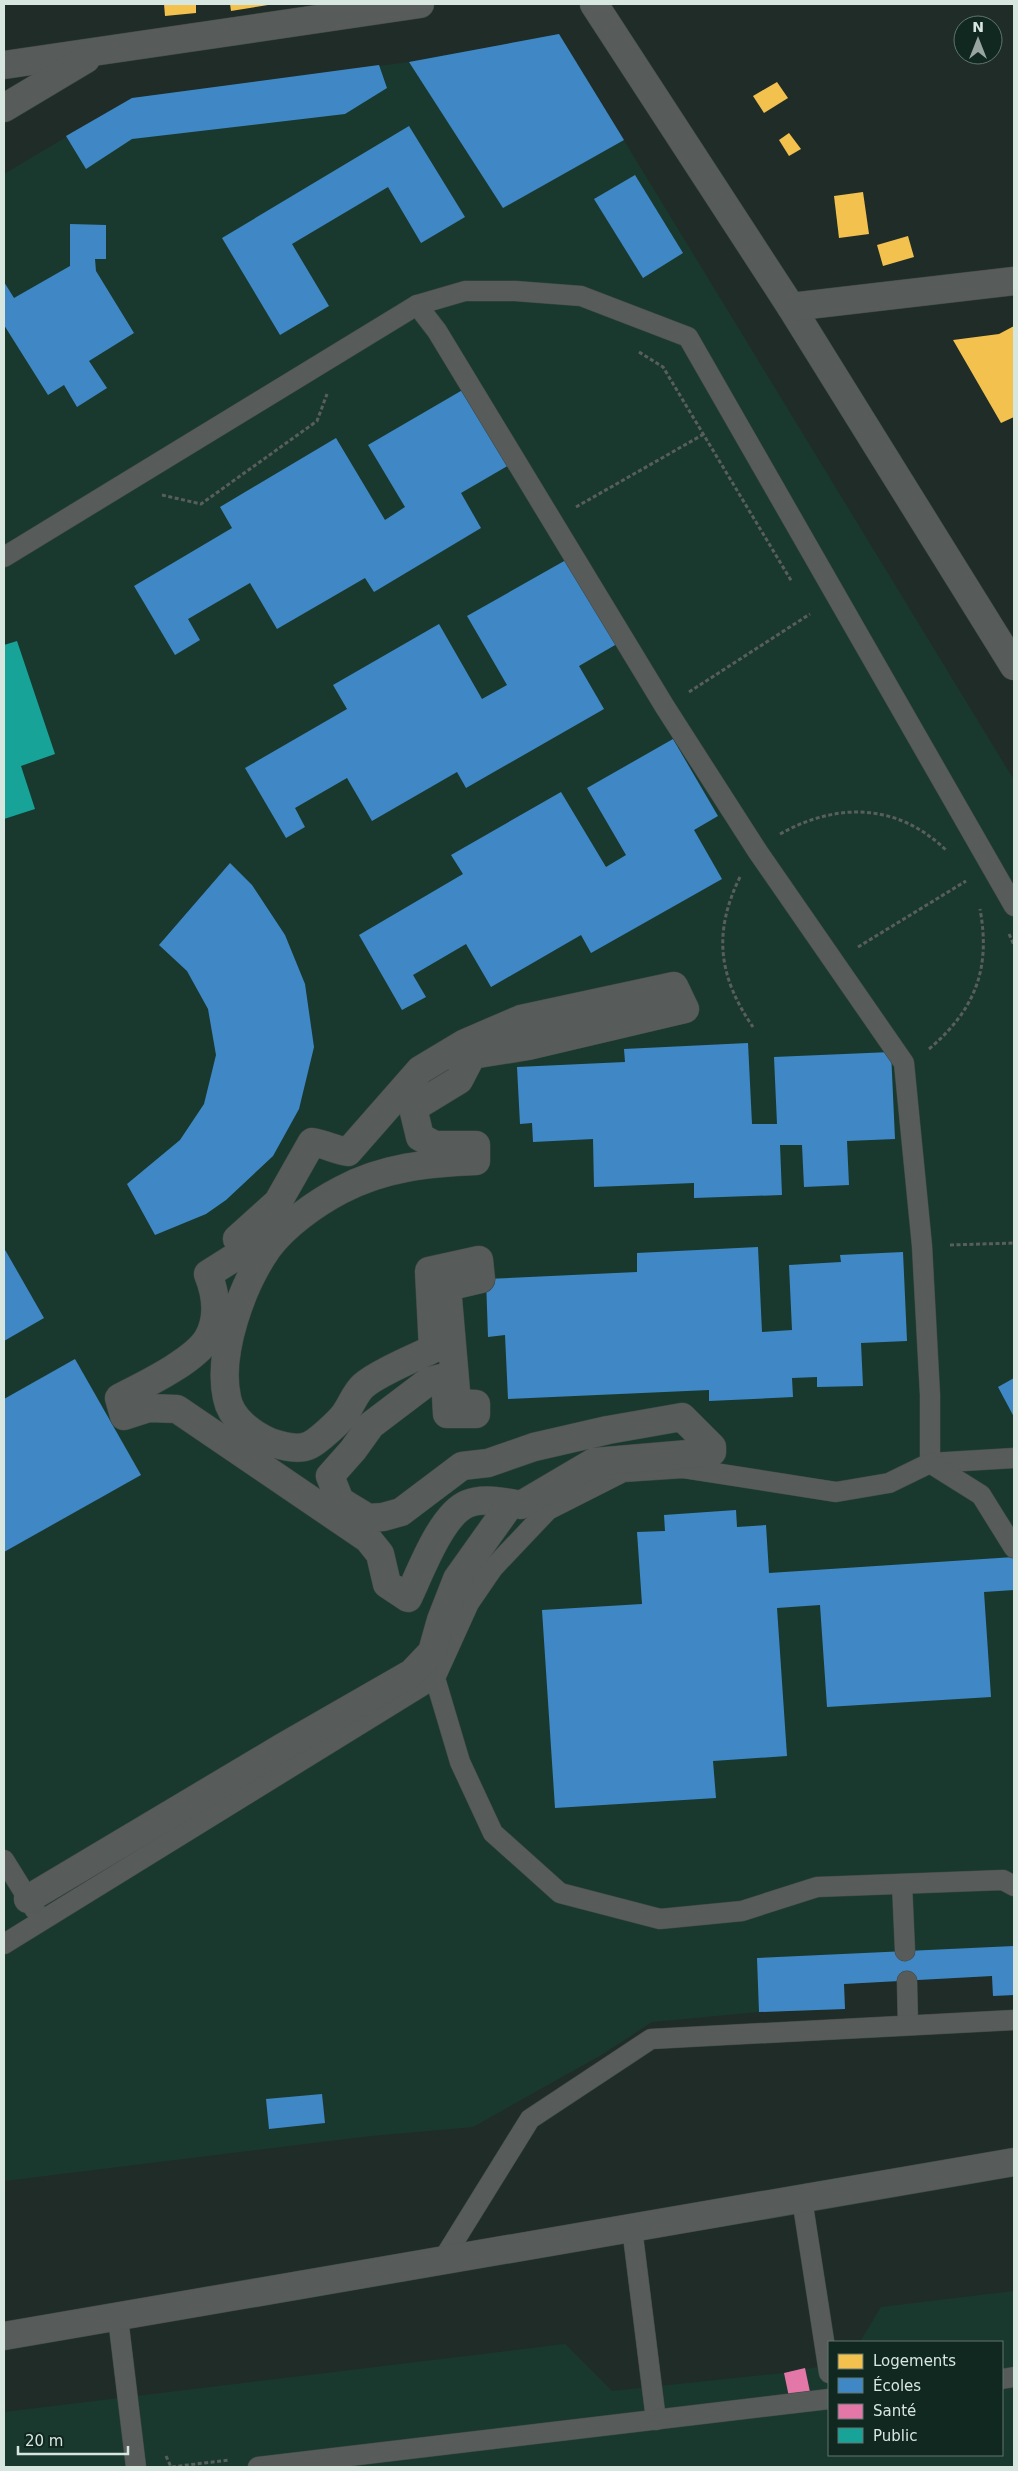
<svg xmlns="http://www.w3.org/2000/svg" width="1018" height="2471" font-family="'DejaVu Sans',sans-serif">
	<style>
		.built { fill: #1a392e }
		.homes { fill: #f2c14e }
		.schools { fill: #3f88c5 }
		.health { fill: #e377a8 }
		.public { fill: #17a398 }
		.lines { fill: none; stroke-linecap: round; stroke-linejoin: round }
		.lane-casing { stroke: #3e4945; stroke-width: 21 }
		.street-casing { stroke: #3e4945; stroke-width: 29 }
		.path { stroke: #585e5c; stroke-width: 3; stroke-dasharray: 4 2.5; stroke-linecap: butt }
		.lane { stroke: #575b59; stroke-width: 20 }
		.street { stroke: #575b59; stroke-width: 28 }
	</style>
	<rect width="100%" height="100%" fill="#202c28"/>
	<g class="built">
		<path d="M 559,34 L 1014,780 L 1014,1995 L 993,1996 L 992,1976 L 844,1984 L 845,2009 L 759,2012 L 652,2022 L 603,2054 L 473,2127 L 371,2136 L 4,2181 L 4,174 L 132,98 L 409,62 Z"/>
		<path d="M 1014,2291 L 1014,2467 L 4,2467 L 4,2412 L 565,2344 L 612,2391 L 784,2373 L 829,2365 L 829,2455 L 1002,2455 L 1002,2342 L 860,2342 L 881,2307 Z"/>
	</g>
	<g class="homes">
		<path d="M 164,4 L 196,4 L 196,13 L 165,16 Z"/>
		<path d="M 230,4 L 268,4 L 268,5 L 231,11 Z"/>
		<path d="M 777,82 L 788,98 L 764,113 L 753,96 Z"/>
		<path d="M 789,133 L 801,149 L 789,156 L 779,140 Z"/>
		<path d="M 863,192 L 869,234 L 839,238 L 834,196 Z"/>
		<path d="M 908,236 L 914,257 L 883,266 L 877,245 Z"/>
		<path d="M 1014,326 L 1014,417 L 1001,423 L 953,340 L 999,334 Z"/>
	</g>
	<g class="schools">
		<path d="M 559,34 L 624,140 L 503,208 L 409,62 Z"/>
		<path d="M 379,65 L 387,88 L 345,114 L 132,139 L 86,169 L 66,136 L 132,98 Z"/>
		<path d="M 409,126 L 465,217 L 421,243 L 388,187 L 292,244 L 329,306 L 280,335 L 222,238 Z"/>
		<path d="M 635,175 L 683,253 L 643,278 L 594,199 Z"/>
		<path d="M 70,224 L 106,225 L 106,259 L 95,259 L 96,271 L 134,333 L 89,361 L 107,388 L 77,407 L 64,385 L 48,395 L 4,325 L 4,282 L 14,298 L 70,266 Z"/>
		<path d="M 466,388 L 511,464 L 461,493 L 481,528 L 374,592 L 365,578 L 277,629 L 250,583 L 188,619 L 200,640 L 175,655 L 134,586 L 232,528 L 220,507 L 336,438 L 385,520 L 405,507 L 368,445 Z"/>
		<path d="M 573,556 L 622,641 L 579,666 L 604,709 L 466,788 L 457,772 L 372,821 L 347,778 L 295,808 L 305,827 L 286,838 L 245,768 L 347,709 L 333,685 L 439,624 L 482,699 L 507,685 L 467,616 Z"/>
		<path d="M 673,739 L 718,816 L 694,830 L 722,879 L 591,953 L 581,935 L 491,987 L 466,944 L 413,975 L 426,997 L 402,1010 L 359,935 L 463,874 L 451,855 L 561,792 L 606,867 L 626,855 L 587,788 Z"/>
		<path d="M 230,863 L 252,885 L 285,935 L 305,984 L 314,1047 L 299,1109 L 273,1156 L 226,1200 L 206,1214 L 155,1235 L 127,1184 L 180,1140 L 204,1104 L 216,1055 L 208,1009 L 187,971 L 159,945 Z"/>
		<path d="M 748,1043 L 752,1124 L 777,1124 L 774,1057 L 891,1052 L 895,1139 L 847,1141 L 849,1185 L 804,1187 L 802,1145 L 780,1145 L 782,1195 L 694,1198 L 694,1183 L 594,1187 L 593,1139 L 533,1142 L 532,1123 L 520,1124 L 517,1067 L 625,1062 L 624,1049 Z"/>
		<path d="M 758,1247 L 762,1332 L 792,1330 L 789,1265 L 841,1262 L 840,1255 L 903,1252 L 907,1341 L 861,1343 L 863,1386 L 817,1387 L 817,1377 L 792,1378 L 793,1397 L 709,1401 L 709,1390 L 508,1399 L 505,1335 L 488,1337 L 486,1279 L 637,1272 L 637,1253 Z"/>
		<path d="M 4,1248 L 44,1318 L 4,1341 Z"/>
		<path d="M 75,1359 L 141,1475 L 4,1552 L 4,1399 Z"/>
		<path d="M 1014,1378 L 1014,1417 L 998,1387 Z"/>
		<path d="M 736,1510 L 737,1527 L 766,1525 L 769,1573 L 1014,1557 L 1014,1590 L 984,1592 L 991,1697 L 827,1707 L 820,1605 L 777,1608 L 787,1756 L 713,1761 L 716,1798 L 555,1808 L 542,1610 L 642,1604 L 637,1532 L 665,1531 L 664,1515 Z"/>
		<path d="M 1014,1946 L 1014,1995 L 993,1996 L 992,1976 L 844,1984 L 845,2009 L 759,2012 L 757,1958 Z"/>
		<path d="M 322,2094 L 325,2123 L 269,2129 L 266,2099 Z"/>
	</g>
	<path class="health" d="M 805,2368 L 810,2392 L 789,2397 L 784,2373 Z"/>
	<path class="public" d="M 17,641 L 55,754 L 21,766 L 35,809 L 4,819 L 4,645 Z"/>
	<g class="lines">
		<defs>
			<g id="lane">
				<path d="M 417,305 L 437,331 L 665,707 L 758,852 L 904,1063 L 922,1246 L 930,1395 L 930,1463"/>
				<path d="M 4,557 L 417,305 L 465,291 L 515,291 L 581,296 L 688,337 L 1014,906"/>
				<path d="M 1014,1458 L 930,1463 L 889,1483 L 836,1492 L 683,1468 L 623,1472 L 548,1510 L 493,1568 L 469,1603 L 435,1678 L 460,1762 L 493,1833 L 560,1893 L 660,1919 L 742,1911 L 817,1887 L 1003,1880 L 1014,1886"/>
				<path d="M 930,1463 L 981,1495 L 1014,1548"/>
				<path d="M 4,1860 L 35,1910"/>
				<path d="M 902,1884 L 905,1951"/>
				<path d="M 4,1944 L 435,1678"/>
				<path d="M 907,1981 L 908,2025"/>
				<path d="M 802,2199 L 829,2373"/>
				<path d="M 632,2228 L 656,2420"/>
				<path d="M 442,2261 L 530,2119 L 651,2039 L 1014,2020"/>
				<path d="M 118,2318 L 136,2467"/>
				<path d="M 1002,2379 L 1014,2377"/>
				<path d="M 258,2467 L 829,2399"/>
			</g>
			<g id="street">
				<path d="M 594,4 L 791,307 L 1014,666"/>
				<path d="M 4,65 L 420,4"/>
				<path d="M 4,108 L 86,59"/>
				<path d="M 791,307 L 1014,281"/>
				<path d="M 674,986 L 685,1009 L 528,1046 L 472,1055 L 459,1080 L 413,1108 L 420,1137 L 435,1145 L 476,1145 L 476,1161 C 429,1163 384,1167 341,1190 C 316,1203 285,1225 268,1248 C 242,1285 217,1353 227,1398 C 231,1419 252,1434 270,1442 C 282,1446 298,1451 310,1445 C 318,1441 339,1422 344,1415 C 351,1406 355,1393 363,1386 C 376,1374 416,1357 433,1349 L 429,1271 L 479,1260 L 481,1279 L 447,1287 L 457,1403 L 476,1404 L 476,1414 L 447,1414 L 445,1377 L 429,1381 L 371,1425 L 353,1450 L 330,1476 L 340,1501 L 368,1518 L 383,1517 L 401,1512 L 462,1466 L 488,1463 L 534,1447 L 608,1430 L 682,1417 L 712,1447 L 712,1452 L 594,1462 L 521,1505 C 505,1502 483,1497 467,1504 C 441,1515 420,1573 408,1598 L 387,1584 L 380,1554 L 368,1539 L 177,1409 L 149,1408 L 124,1416 L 119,1398 C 142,1386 195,1361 208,1338 C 219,1318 216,1294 208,1274 L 246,1250 L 237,1239 L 278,1202 L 312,1142 C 325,1144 335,1150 348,1152 L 420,1070 L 465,1043 L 521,1019 Z"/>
				<path d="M 28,1899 L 283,1747 L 412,1673 L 432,1652 L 441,1620 L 457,1579 L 511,1503"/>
				<path d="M 4,2336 L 1014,2162"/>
			</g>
		</defs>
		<use href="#lane" class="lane-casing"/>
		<use href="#street" class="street-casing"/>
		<g class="path">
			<path d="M 639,352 L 663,367 L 792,582"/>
			<path d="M 162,495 L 201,504 L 317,421 L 327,394"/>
			<path d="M 576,507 L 704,434"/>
			<path d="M 689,692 L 810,614"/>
			<path d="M 780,834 C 837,802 897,803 946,850"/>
			<path d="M 740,877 C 713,932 718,976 753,1027"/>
			<path d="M 1009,934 L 1014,945"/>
			<path d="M 858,947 L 966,881"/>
			<path d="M 929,1049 C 975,1010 991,969 980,909"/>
			<path d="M 950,1245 L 1014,1243"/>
			<path d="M 166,2456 L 171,2467 L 230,2460"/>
		</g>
		<use href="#lane" class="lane"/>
		<use href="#street" class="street"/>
	</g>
	<rect width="1018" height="2471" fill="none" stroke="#d8e6e0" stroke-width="10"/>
	<rect x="828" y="2341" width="175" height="115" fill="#102820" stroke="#60746d"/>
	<rect x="838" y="2354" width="25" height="15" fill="#f2c14e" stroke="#60746d"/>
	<text x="873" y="2366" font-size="15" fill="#d8e6e0">Logements</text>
	<rect x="838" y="2378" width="25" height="15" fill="#3f88c5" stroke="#60746d"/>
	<text x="873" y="2391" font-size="15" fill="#d8e6e0">Écoles</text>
	<rect x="838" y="2404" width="25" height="15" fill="#e377a8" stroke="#60746d"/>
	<text x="873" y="2416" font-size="15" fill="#d8e6e0">Santé</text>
	<rect x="838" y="2428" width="25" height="15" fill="#17a398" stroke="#60746d"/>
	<text x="873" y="2441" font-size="15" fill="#d8e6e0">Public</text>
	<g transform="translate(978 40)"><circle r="24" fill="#102820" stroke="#60746d"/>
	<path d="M0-4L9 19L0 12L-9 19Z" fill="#98a5a0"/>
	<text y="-8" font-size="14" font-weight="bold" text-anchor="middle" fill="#d8e6e0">N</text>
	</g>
	<path d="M18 2446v8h110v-8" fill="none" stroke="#d8e6e0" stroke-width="2.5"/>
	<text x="25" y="2446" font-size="15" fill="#d8e6e0" stroke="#102820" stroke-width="4" paint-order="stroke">20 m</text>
</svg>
